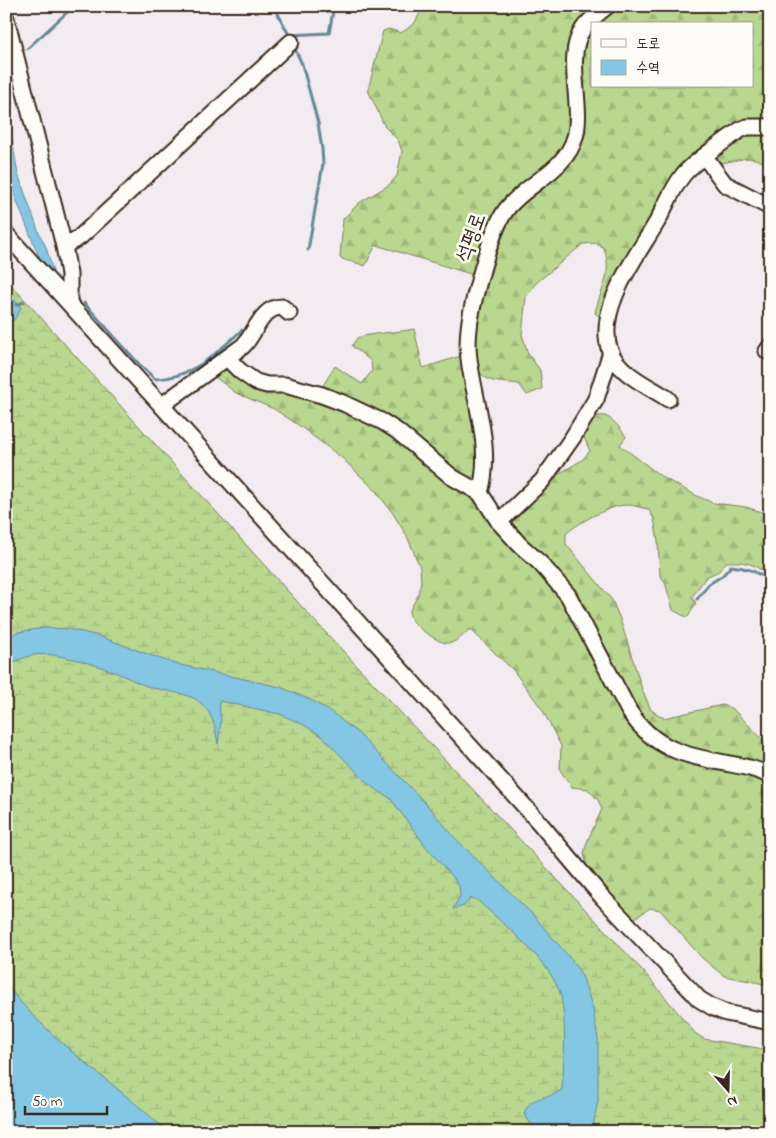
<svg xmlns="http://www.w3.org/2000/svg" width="776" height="1138" font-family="'Indie Flower','Poor Story',sans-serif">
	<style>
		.forest { fill: url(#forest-firs); stroke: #7a8056; fill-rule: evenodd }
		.wetland { fill: url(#wetland-marsh); stroke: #7a8056 }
		.water { fill: #83c7e4; stroke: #668895 }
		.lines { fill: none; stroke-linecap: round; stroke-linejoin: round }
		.stream { stroke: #668895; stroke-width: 3 }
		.minor-casing { stroke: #3b2a1e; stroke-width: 19 }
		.minor { stroke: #fdfcf7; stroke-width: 15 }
		.labels { text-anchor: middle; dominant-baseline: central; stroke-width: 5; stroke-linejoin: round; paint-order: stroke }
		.street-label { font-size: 21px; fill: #3b2a1e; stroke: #fdfcf7 }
	</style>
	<defs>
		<pattern id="forest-firs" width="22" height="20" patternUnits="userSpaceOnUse" patternTransform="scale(1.25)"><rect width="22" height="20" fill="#b9d78f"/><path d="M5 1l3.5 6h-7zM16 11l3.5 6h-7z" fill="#a0b97b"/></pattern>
		<pattern id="wetland-marsh" width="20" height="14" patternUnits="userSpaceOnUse" patternTransform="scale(1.25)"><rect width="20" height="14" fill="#b9d78f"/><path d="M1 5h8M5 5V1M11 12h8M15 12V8" fill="none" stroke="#a0b97b"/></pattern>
	</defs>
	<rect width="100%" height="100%" fill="#f2ebf0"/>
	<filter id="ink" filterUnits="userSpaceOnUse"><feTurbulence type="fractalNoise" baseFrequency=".02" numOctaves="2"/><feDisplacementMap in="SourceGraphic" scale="10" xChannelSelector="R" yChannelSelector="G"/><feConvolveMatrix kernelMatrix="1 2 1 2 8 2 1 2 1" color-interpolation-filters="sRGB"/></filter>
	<g filter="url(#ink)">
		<g class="forest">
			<path d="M 424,6 L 770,6 L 770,165 C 748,155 749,158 727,162 C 717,164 705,161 695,160 L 607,314 L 600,317 L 595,313 C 601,287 613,276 604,248 L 595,243 L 583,244 L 536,283 L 526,297 L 522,334 L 528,354 L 540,370 L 542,389 L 527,395 L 519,384 C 496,381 488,385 473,365 L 474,275 L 376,245 L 365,266 C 357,262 348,262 340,258 L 343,219 L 359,203 L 389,185 L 397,176 L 402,151 L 398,140 L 385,127 L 368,90 L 383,31 L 389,29 L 401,33 L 414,24 ZM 592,24 L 752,24 L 752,86 L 592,86 Z"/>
			<path d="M 414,329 L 423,368 L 464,355 L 481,445 L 477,474 L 469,478 L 508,523 L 557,475 L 582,460 L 590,451 L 585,440 L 583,430 C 585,427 588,422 591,420 C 605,407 619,426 626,437 L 620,445 L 662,477 L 699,497 L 713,503 L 746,507 L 764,513 L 770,512 L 770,577 C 755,564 747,561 726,562 L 719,571 L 706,577 L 692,597 L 696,603 L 688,617 L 682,615 L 673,610 L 665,582 L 660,575 L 658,541 L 654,519 L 648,509 C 641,508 634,505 628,505 C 612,504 577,523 566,534 L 566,544 L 612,600 L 620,619 L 642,689 L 651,710 L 664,718 L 722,705 L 733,709 L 770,747 L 770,985 L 724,976 L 702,958 L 660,910 L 650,908 L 634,919 L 588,872 L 584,853 L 587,842 L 602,809 L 598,800 L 588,789 L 572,787 L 560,770 L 561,746 L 542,709 L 513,670 L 470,629 C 463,635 456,644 446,643 C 438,642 415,627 412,620 C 410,618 410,615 409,612 L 418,595 L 421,581 L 420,567 L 407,536 L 392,512 L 375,490 L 342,458 L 297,424 L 274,409 L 236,393 L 215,377 L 216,370 L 224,367 L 316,397 L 335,366 L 362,384 L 372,371 L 371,361 L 352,346 L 357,338 C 375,332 395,333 414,329 Z"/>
		</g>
		<path class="wetland" d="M 6,279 L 313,619 L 644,972 L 695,1033 L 704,1039 L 770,1050 L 770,1132 L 168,1132 L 52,1035 L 24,1007 L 6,984 Z"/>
		<g class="water">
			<path d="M 6,116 L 11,134 L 18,174 L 39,233 L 46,247 L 53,271 L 52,274 L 42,264 L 17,202 L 6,166 Z"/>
			<path d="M 15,300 L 21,308 L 14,320 L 6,326 L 6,303 Z"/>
			<path d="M 44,628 L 69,629 L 99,636 L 172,663 L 280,687 L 311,700 L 331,712 L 358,733 L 427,805 L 456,839 L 534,916 L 575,964 L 583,978 L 593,1009 L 598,1039 L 598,1100 L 592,1132 L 540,1132 L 534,1128 L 524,1114 C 531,1092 548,1102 562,1089 C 564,1060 567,1027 561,997 C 554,964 502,923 477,900 L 471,898 L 464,906 L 453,909 L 460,896 L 459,886 L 453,877 L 427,848 L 390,798 L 368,784 L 323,737 L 304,725 L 280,714 L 220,701 L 219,704 L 221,721 L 218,744 C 215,728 214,715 201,703 C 190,692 163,692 147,686 C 140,684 133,680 126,677 C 105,667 56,651 34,655 C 24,657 15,661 6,667 L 6,637 L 18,632 Z"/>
			<path d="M 6,984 C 52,1044 113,1081 168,1132 L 6,1132 Z"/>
		</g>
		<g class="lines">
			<g class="stream">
				<path d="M 274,6 L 290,37"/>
				<path d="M 289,35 L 329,33 L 334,6"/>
				<path d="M 293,45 L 302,64 L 318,123 L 322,149 L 323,164 L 308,250"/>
				<path d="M 27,49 L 74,6"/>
				<path d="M 6,63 L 8,62"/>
				<path d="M 84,303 L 139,364 L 155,379 C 193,378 215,354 242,330"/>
				<path d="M 16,305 L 24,302"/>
				<path d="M 697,599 L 709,584 L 722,576 L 731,566 C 746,567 758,572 770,581"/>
			</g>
			<defs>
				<g id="minor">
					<path d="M 6,18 L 64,246 L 69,274 L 69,302"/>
					<path d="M 705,157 L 725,184 L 770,207"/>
					<path d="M 6,234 L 537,820 L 603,898 L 699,999 L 712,1007 L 726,1013 L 770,1022"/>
					<path d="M 64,246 L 80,237 L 291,42"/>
					<path d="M 767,351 L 770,347"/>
					<path d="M 227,358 L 240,371 L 256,382 L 267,385 L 285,385 L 322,395 L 343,403 L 383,422 L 397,431 L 452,477 L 480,493 L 499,522 L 520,545 L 541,564 L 568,595 L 629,711 C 654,749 683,755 725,763 C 741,766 756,768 770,776"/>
					<path d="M 668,399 C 649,386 619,374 610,351 C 595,309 637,256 657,222 C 665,207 672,189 683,175 C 694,161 724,142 740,130 L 747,127 L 770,127"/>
					<path d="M 162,405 L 243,346 C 256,333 261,307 282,307 L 289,313"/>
					<path d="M 480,493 C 493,448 475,405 469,359 C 466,338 470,316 475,296 C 481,273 492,229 506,210 C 525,184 566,171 575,137 C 584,106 564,56 583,29 C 589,20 599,13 607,6"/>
					<path d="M 499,522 L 542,481 L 573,437 L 596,399 L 611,352"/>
				</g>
			</defs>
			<use href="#minor" class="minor-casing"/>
			<use href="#minor" class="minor"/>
		</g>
	</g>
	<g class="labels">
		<g class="street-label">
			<text transform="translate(472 238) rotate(-70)">석평로</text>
		</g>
	</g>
	<rect width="776" height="1138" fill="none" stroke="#fdfcf7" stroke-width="25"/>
	<rect x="12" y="12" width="751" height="1113" fill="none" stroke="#3b2a1e" stroke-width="2" filter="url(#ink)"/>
	<rect x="591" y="22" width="162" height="65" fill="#fdfcf7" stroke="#afa8a0"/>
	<rect x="601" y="39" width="25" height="8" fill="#fdfcf7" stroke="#afa8a0"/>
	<text x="636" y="48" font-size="15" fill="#3b2a1e">도로</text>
	<rect x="601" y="60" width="25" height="15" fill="#83c7e4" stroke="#afa8a0"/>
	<text x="636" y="72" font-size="15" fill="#3b2a1e">수역</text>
	<g transform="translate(728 1090) rotate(160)" stroke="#fdfcf7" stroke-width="4" paint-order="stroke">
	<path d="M0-4L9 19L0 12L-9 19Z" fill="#3b2a1e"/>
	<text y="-8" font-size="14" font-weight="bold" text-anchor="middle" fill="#3b2a1e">N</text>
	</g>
	<path d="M25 1106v8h82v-8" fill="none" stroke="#3b2a1e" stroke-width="2.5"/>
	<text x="32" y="1106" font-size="15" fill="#3b2a1e" stroke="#fdfcf7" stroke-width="4" paint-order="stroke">50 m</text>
</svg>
